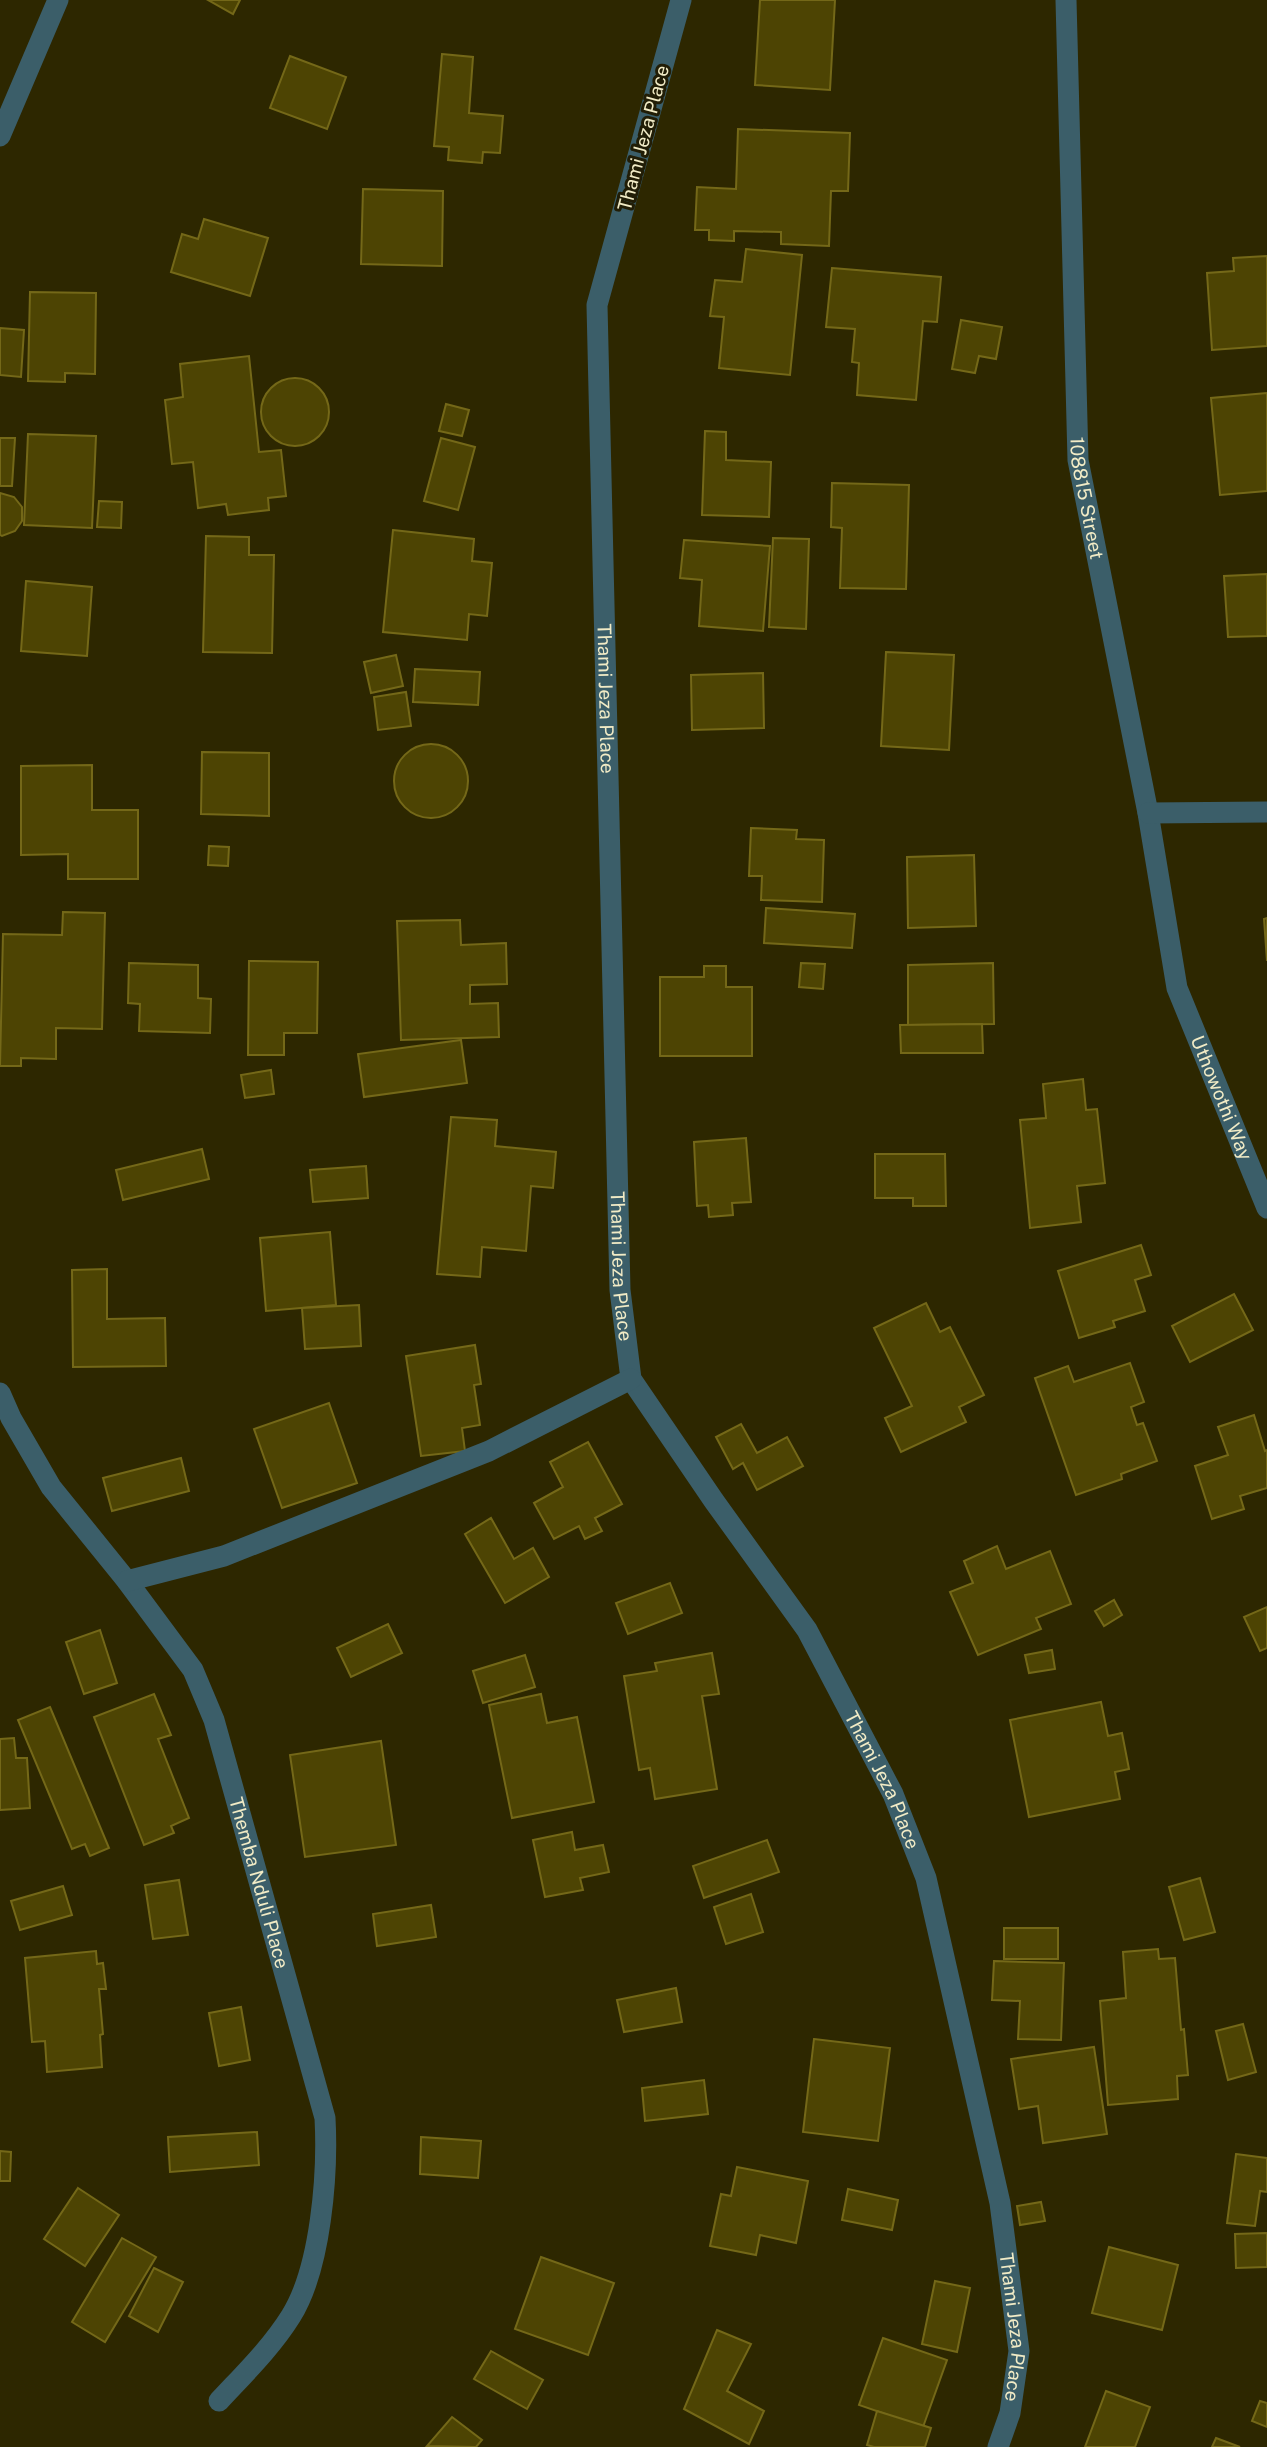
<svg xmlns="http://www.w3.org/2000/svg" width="1267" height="2447" font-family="'Public Sans',sans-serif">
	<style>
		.building { fill: #4d4403; stroke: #746818; stroke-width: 2 }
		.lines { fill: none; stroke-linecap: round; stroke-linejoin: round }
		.minor { stroke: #3b5e69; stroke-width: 21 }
		.labels { text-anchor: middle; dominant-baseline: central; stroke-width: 6; stroke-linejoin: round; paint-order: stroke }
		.street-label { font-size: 19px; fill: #f1ebc6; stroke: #211d06 }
	</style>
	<rect width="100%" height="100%" fill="#2d2700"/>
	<g class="building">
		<path d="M 208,0 L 240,0 L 233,14 Z"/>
		<path d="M 760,0 L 835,0 L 830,90 L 755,85 Z"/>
		<path d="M 442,54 L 473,57 L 469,113 L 503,116 L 500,153 L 483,152 L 482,163 L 448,160 L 449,147 L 434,146 Z"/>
		<path d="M 290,56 L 346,77 L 327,129 L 270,108 Z"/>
		<path d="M 738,129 L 850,133 L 848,191 L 831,191 L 829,246 L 781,244 L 781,232 L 734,231 L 734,241 L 709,240 L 709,230 L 695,230 L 697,187 L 736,189 Z"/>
		<path d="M 363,189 L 443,191 L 442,266 L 361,264 Z"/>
		<path d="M 204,219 L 268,238 L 250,296 L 171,272 L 182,234 L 198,239 Z"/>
		<path d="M 746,249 L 802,255 L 790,375 L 719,368 L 724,317 L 710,316 L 715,280 L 742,282 Z"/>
		<path d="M 1267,256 L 1267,346 L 1212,350 L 1207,273 L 1234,271 L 1233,258 Z"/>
		<path d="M 832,268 L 941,277 L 937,322 L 923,321 L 916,400 L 857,395 L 859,363 L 852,362 L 855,329 L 826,327 Z"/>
		<path d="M 30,292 L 96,293 L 95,374 L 65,373 L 65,382 L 28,381 Z"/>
		<path d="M 961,320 L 1002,327 L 996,359 L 979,356 L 975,373 L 952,369 Z"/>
		<path d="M 0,328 L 24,330 L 21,377 L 0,375 Z"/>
		<path d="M 249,356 L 259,452 L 281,450 L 286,496 L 268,498 L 269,510 L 228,515 L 226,504 L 198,508 L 193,462 L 172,464 L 165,400 L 183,397 L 180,364 Z"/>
		<circle cx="295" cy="412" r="34"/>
		<path d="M 1267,393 L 1267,491 L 1220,495 L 1211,398 Z"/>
		<path d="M 446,404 L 469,410 L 462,436 L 439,431 Z"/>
		<path d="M 705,431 L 726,432 L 726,460 L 771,462 L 769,517 L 702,515 Z"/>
		<path d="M 28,434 L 96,436 L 92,528 L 24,525 Z"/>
		<path d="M 0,438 L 15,438 L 12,486 L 0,486 Z"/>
		<path d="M 441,438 L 475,447 L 458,510 L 424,501 Z"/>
		<path d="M 832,483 L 909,485 L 906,589 L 840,588 L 842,528 L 831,527 Z"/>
		<path d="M 0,493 L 14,497 L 22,507 L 22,521 L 15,531 L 2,536 L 0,535 Z"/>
		<path d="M 99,501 L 122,502 L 121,528 L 97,527 Z"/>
		<path d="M 393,530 L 474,539 L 472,561 L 492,563 L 487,616 L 469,614 L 467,640 L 383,632 Z"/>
		<path d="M 206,536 L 249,537 L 249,555 L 274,555 L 272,653 L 203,652 Z"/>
		<path d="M 773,538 L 809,539 L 806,629 L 769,627 Z"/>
		<path d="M 684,540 L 770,546 L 763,631 L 699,626 L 702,580 L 680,578 Z"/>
		<path d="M 1267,574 L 1267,636 L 1228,637 L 1224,576 Z"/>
		<path d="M 26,581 L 92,587 L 87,656 L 21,651 Z"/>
		<path d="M 886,652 L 954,655 L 949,750 L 881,746 Z"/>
		<path d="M 396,655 L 403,686 L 371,693 L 364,662 Z"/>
		<path d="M 415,669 L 480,672 L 478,705 L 413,702 Z"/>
		<path d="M 763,673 L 764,728 L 692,730 L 691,675 Z"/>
		<path d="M 406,692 L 411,726 L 378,730 L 374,697 Z"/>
		<circle cx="431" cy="781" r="37"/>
		<path d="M 202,752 L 269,753 L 269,816 L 201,814 Z"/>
		<path d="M 92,765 L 92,810 L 138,810 L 138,879 L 68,879 L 68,854 L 21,855 L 21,766 Z"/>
		<path d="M 751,828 L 797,830 L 796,839 L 824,840 L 822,902 L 761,900 L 762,876 L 749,876 Z"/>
		<path d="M 209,846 L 229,847 L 228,866 L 208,865 Z"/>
		<path d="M 974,855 L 976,926 L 908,928 L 907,857 Z"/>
		<path d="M 766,908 L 855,914 L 852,948 L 764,943 Z"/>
		<path d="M 63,912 L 105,913 L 102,1029 L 56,1028 L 56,1059 L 21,1058 L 21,1066 L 0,1066 L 3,934 L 62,935 Z"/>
		<path d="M 1267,918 L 1267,961 L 1264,919 Z"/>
		<path d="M 460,920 L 461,945 L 506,943 L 507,984 L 470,985 L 470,1004 L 498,1003 L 499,1037 L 401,1040 L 397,921 Z"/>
		<path d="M 249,961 L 318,962 L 317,1033 L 284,1033 L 284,1055 L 248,1055 Z"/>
		<path d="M 129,963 L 198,965 L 198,998 L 211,999 L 210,1033 L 139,1031 L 140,1004 L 128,1003 Z"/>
		<path d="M 801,963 L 825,964 L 823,989 L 799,987 Z"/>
		<path d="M 993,963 L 994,1024 L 908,1025 L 908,965 Z"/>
		<path d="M 704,966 L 726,966 L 726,987 L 752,987 L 752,1056 L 660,1056 L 660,977 L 704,977 Z"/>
		<path d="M 982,1024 L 983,1053 L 901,1053 L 900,1025 Z"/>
		<path d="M 461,1040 L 467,1083 L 364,1097 L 358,1054 Z"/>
		<path d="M 271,1070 L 274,1094 L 245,1098 L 241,1075 Z"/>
		<path d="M 1083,1079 L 1086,1110 L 1097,1109 L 1105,1183 L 1077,1186 L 1081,1222 L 1030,1228 L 1020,1120 L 1046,1118 L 1043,1084 Z"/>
		<path d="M 451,1117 L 497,1120 L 495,1146 L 556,1152 L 553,1188 L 531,1186 L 526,1251 L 482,1247 L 480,1277 L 437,1274 Z"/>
		<path d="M 746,1138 L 751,1202 L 732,1203 L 733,1215 L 709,1217 L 708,1205 L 697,1206 L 694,1142 Z"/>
		<path d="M 202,1149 L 209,1179 L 123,1200 L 116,1170 Z"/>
		<path d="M 875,1154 L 945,1154 L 946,1206 L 913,1206 L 913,1198 L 875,1198 Z"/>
		<path d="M 366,1166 L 368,1198 L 313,1202 L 310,1170 Z"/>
		<path d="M 330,1232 L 336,1305 L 266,1311 L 260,1238 Z"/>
		<path d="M 1141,1245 L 1151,1275 L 1135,1280 L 1145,1311 L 1113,1321 L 1115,1327 L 1079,1338 L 1058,1271 Z"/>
		<path d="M 107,1269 L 107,1319 L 165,1318 L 166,1366 L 73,1367 L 72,1270 Z"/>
		<path d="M 1234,1294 L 1253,1330 L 1190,1362 L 1172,1326 Z"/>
		<path d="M 926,1303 L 940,1332 L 950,1327 L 984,1395 L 959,1407 L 966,1422 L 901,1452 L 885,1418 L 912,1406 L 874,1328 Z"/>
		<path d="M 359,1305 L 361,1346 L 305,1349 L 302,1308 Z"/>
		<path d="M 475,1345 L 481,1384 L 474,1385 L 480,1425 L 462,1428 L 465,1451 L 421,1456 L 406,1356 Z"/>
		<path d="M 1130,1363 L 1144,1402 L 1131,1407 L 1137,1425 L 1143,1423 L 1157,1461 L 1121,1474 L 1122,1479 L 1076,1495 L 1035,1378 L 1068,1366 L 1074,1382 Z"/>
		<path d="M 329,1403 L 357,1483 L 282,1508 L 254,1429 Z"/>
		<path d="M 1254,1415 L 1265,1451 L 1267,1450 L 1267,1488 L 1240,1496 L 1244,1509 L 1212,1519 L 1195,1466 L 1228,1455 L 1218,1427 Z"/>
		<path d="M 741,1424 L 757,1453 L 787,1437 L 803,1466 L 757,1490 L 743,1463 L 733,1469 L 716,1437 Z"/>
		<path d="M 588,1442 L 622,1504 L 595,1518 L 602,1531 L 585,1539 L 579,1526 L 554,1539 L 534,1503 L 563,1487 L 550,1462 Z"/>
		<path d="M 181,1458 L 189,1491 L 112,1511 L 103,1478 Z"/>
		<path d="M 491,1518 L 514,1559 L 533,1548 L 549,1577 L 505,1603 L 465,1534 Z"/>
		<path d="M 997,1546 L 1006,1569 L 1050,1551 L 1071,1604 L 1036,1618 L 1041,1629 L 978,1655 L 950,1592 L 973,1583 L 964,1561 Z"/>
		<path d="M 670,1583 L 682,1613 L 628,1634 L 616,1603 Z"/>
		<path d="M 1114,1600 L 1122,1615 L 1104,1626 L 1095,1611 Z"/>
		<path d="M 1267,1607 L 1267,1648 L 1260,1651 L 1244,1617 Z"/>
		<path d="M 388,1624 L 402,1653 L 351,1677 L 337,1648 Z"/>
		<path d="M 100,1630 L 117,1683 L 84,1694 L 66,1642 Z"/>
		<path d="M 1052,1650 L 1055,1669 L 1029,1673 L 1025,1655 Z"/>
		<path d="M 712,1653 L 719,1694 L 702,1696 L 717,1789 L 655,1799 L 650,1768 L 639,1770 L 624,1676 L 657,1671 L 655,1663 Z"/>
		<path d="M 525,1655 L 535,1687 L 483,1703 L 473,1671 Z"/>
		<path d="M 154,1694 L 171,1735 L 158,1739 L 189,1818 L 171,1826 L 174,1833 L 144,1845 L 94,1717 Z"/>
		<path d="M 541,1694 L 547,1723 L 577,1717 L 594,1802 L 512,1818 L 489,1705 Z"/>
		<path d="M 1101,1702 L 1108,1736 L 1122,1733 L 1129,1769 L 1115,1772 L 1120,1799 L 1029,1817 L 1010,1720 Z"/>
		<path d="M 50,1707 L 109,1848 L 90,1856 L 85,1844 L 72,1849 L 18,1720 Z"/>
		<path d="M 14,1738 L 16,1758 L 27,1758 L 30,1808 L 0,1810 L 0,1739 Z"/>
		<path d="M 381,1741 L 396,1845 L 305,1857 L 290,1755 Z"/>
		<path d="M 572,1832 L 575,1850 L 603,1845 L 609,1872 L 580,1878 L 583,1890 L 545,1897 L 533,1840 Z"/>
		<path d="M 767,1840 L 779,1872 L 704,1898 L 693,1866 Z"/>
		<path d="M 1200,1878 L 1215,1932 L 1184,1940 L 1169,1887 Z"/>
		<path d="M 179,1880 L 188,1935 L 153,1939 L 145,1885 Z"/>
		<path d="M 63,1886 L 72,1915 L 20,1930 L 11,1901 Z"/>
		<path d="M 751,1894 L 763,1932 L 726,1944 L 714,1907 Z"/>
		<path d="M 431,1905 L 436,1937 L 377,1946 L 373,1914 Z"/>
		<rect x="1004" y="1928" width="54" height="31"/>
		<path d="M 1158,1949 L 1159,1959 L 1175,1958 L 1181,2030 L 1184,2029 L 1188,2075 L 1177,2076 L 1178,2099 L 1108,2105 L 1100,2001 L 1126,1998 L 1123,1952 Z"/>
		<path d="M 96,1951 L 97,1964 L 103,1963 L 106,1989 L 99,1989 L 103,2034 L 100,2035 L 102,2067 L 47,2072 L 45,2041 L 32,2042 L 25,1958 Z"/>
		<path d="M 994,1961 L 1064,1963 L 1061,2040 L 1018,2039 L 1020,2001 L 992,2000 Z"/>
		<path d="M 676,1988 L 682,2022 L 624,2032 L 617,2000 Z"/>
		<path d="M 241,2007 L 250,2060 L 219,2066 L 209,2013 Z"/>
		<path d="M 1243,2024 L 1256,2072 L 1228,2080 L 1216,2031 Z"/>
		<path d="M 814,2039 L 890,2048 L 878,2141 L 803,2132 Z"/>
		<path d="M 1094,2047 L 1107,2134 L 1043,2143 L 1038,2106 L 1019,2109 L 1011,2059 Z"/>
		<path d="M 704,2080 L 708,2114 L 645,2121 L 642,2088 Z"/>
		<path d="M 257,2132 L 259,2165 L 170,2172 L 168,2137 Z"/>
		<path d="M 421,2137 L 481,2141 L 478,2178 L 420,2174 Z"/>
		<path d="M 0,2151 L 11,2152 L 10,2181 L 0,2181 Z"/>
		<path d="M 1236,2154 L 1267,2158 L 1267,2192 L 1260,2191 L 1255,2226 L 1227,2223 Z"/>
		<path d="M 737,2167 L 808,2181 L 796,2243 L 760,2235 L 756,2255 L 710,2246 L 721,2194 L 731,2196 Z"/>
		<path d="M 78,2188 L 119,2215 L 85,2266 L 44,2239 Z"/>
		<path d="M 848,2189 L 898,2200 L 892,2230 L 842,2220 Z"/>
		<path d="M 1041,2202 L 1045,2221 L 1020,2225 L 1017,2206 Z"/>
		<path d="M 1267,2233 L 1267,2267 L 1236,2268 L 1235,2234 Z"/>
		<path d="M 122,2238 L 156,2257 L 105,2342 L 72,2322 Z"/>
		<path d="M 1109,2247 L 1178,2265 L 1162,2330 L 1092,2313 Z"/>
		<path d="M 541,2257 L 614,2283 L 588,2355 L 515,2329 Z"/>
		<path d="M 154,2268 L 183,2282 L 158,2332 L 129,2316 Z"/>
		<path d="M 935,2281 L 970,2288 L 957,2352 L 922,2344 Z"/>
		<path d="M 717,2330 L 751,2344 L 727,2391 L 764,2411 L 749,2444 L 684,2409 Z"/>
		<path d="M 883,2338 L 947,2360 L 923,2427 L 859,2405 Z"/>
		<path d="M 491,2351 L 543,2380 L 527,2409 L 474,2379 Z"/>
		<path d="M 1106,2391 L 1150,2407 L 1135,2447 L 1085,2447 Z"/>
		<path d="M 1260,2401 L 1267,2403 L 1267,2427 L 1252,2421 Z"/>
		<path d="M 877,2411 L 931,2428 L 925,2447 L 874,2447 L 867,2445 Z"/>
		<path d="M 452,2417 L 482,2440 L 476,2447 L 427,2446 Z"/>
		<path d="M 1216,2438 L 1240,2447 L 1212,2447 Z"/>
	</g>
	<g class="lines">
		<g class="minor">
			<path id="s1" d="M 681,0 L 597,305 L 620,1290 L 631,1379 L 714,1501 L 807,1630 L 893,1794 L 926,1878 L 1000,2203 L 1019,2351 L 1010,2413 L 998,2447"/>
			<path id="s2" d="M 1066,0 L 1078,460 L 1148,813 L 1177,988 L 1267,1208"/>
			<path d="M 0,136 L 58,0"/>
			<path d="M 1148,813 L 1267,812"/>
			<path id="s3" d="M 0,1393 L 11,1418 L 51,1487 L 127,1581 L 193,1670 L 214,1720 L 325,2118 C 328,2174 321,2268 291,2316 C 271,2348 244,2374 219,2401"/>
			<path d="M 127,1581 L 224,1556 L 489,1451 L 631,1379"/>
		</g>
	</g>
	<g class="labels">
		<g class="street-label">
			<text transform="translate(643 138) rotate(-75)">Thami Jeza Place</text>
			<text stroke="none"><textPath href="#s2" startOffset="499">108815 Street</textPath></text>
			<text stroke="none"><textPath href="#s1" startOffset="710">Thami Jeza Place</textPath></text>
			<text stroke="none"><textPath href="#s2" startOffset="1116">Uthowothi Way</textPath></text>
			<text stroke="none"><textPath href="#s1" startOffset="1278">Thami Jeza Place</textPath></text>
			<text stroke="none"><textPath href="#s1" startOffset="1866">Thami Jeza Place</textPath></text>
			<text stroke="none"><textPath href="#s3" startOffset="562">Themba Nduli Place</textPath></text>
			<text stroke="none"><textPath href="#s1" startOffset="2432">Thami Jeza Place</textPath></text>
		</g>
	</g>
</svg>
